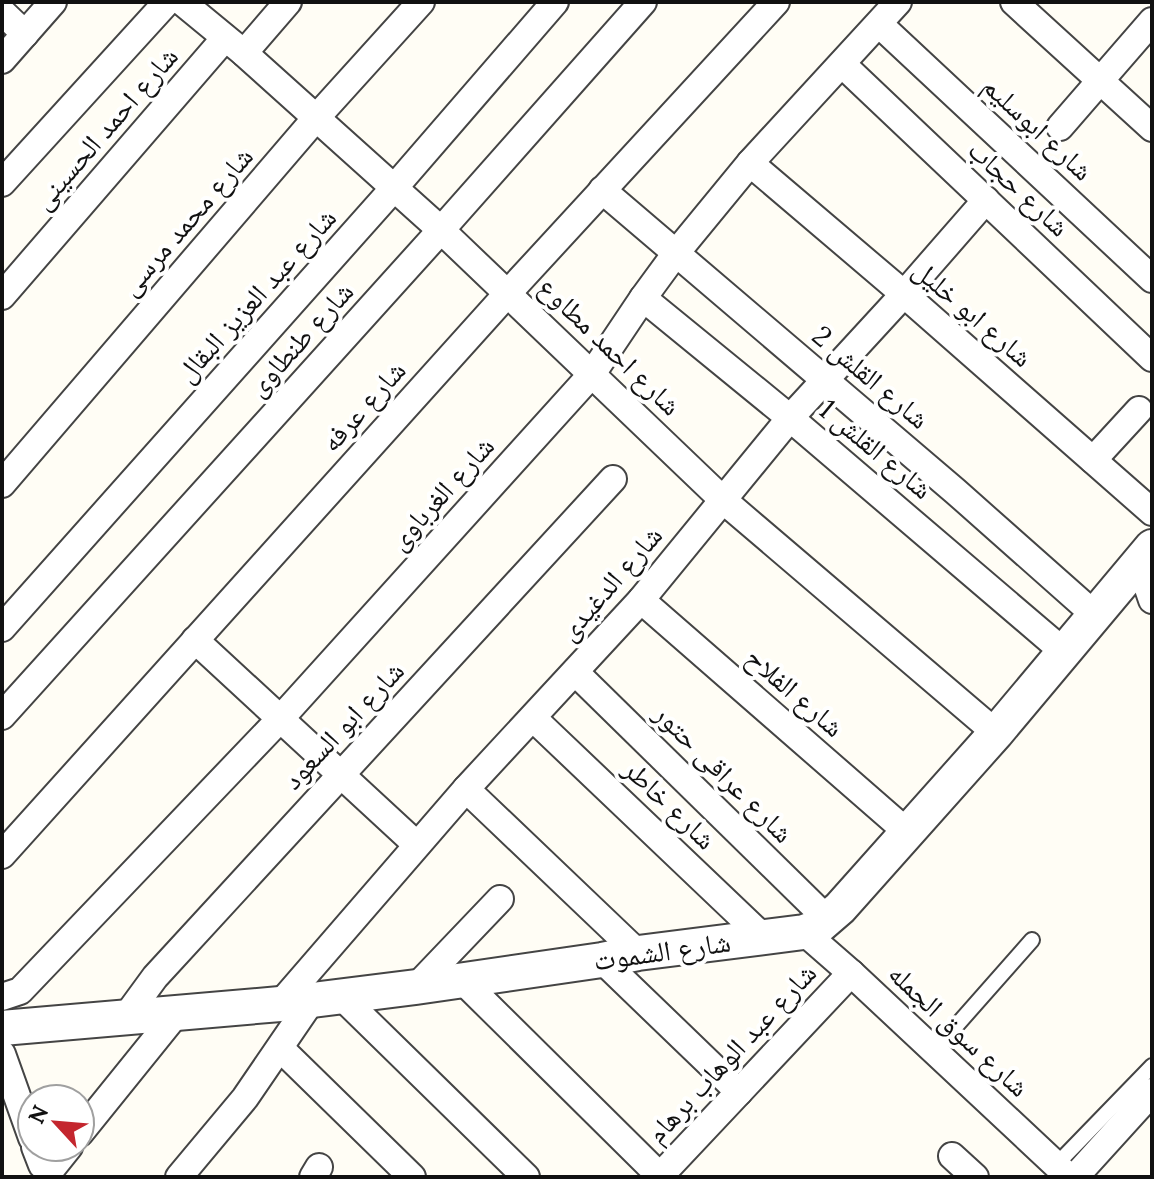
<svg xmlns="http://www.w3.org/2000/svg" width="1154" height="1179" font-family="Lora,'Noto Naskh Arabic',serif">
	<style>
		.lines { fill: none; stroke-linecap: round; stroke-linejoin: round }
		.service-casing { stroke: #444; stroke-width: 18 }
		.minor-casing { stroke: #444; stroke-width: 30 }
		.tertiary-casing { stroke: #444; stroke-width: 38 }
		.service { stroke: #fff; stroke-width: 14 }
		.minor { stroke: #fff; stroke-width: 26 }
		.tertiary { stroke: #fff; stroke-width: 34 }
		.labels { text-anchor: middle; dominant-baseline: central; stroke-width: 8; stroke-linejoin: round; paint-order: stroke }
		.street-label { font-size: 28px; fill: #111; stroke: #fff }
	</style>
	<rect width="100%" height="100%" fill="#fffdf5"/>
	<g class="lines">
		<defs>
			<g id="service">
				<path d="M 934,1051 L 1032,940"/>
				<path d="M 1056,1165 L 1152,1066"/>
			</g>
			<g id="minor">
				<path d="M 182,2 L 244,53 L 441,230 L 723,500 L 996,733"/>
				<path d="M 1014,2 L 1152,128"/>
				<path d="M 2,12 L 25,34"/>
				<path d="M 879,24 L 1152,279"/>
				<path d="M 244,53 L 288,2"/>
				<path d="M 2,60 L 53,2"/>
				<path d="M 842,64 L 1152,358"/>
				<path d="M 1060,127 L 1152,21"/>
				<path d="M 750,163 L 904,294 L 1152,512"/>
				<path d="M 2,183 L 167,2"/>
				<path d="M 602,190 L 955,491 L 1096,616"/>
				<path d="M 2,296 L 225,38"/>
				<path d="M 643,298 L 790,418 L 1064,652"/>
				<path d="M 1093,460 L 1139,410"/>
				<path d="M 2,484 L 316,118 L 421,2"/>
				<path d="M 1139,562 L 1152,600"/>
				<path d="M 641,600 L 907,832"/>
				<path d="M 2,628 L 394,188 L 555,2"/>
				<path d="M 195,640 L 417,845"/>
				<path d="M 575,672 L 828,920"/>
				<path d="M 2,716 L 441,230 L 643,2"/>
				<path d="M 533,718 L 763,937"/>
				<path d="M 466,789 L 638,953"/>
				<path d="M 2,855 L 508,293 L 776,2"/>
				<path d="M 804,932 L 851,973 L 1069,1177"/>
				<path d="M 602,960 L 739,1092"/>
				<path d="M 462,980 L 660,1176"/>
				<path d="M 416,987 L 500,899"/>
				<path d="M 341,996 L 526,1177"/>
				<path d="M 2,997 L 20,991 L 281,718 L 592,374 L 643,298 L 676,253 L 750,163 L 898,2"/>
				<path d="M 280,1004 L 466,789 L 641,600 L 790,418 L 904,294 L 986,200"/>
				<path d="M 125,1018 L 155,977 L 613,479"/>
				<path d="M 280,1048 L 412,1177"/>
				<path d="M 2,1054 L 32,1138"/>
				<path d="M 80,1133 L 176,1014"/>
				<path d="M 35,1147 L 42,1165 L 47,1169 L 53,1167 L 69,1147"/>
				<path d="M 952,1156 L 975,1177"/>
				<path d="M 179,1177 L 245,1098 L 312,1000"/>
				<path d="M 313,1177 L 319,1167"/>
				<path d="M 659,1177 L 851,973"/>
				<path d="M 1075,1177 L 1152,1092"/>
			</g>
			<path id="tertiary" d="M 2,1028 L 280,1004 L 416,987 L 602,960 L 638,953 L 804,932 L 818,927 L 840,908 L 996,733 L 1152,547"/>
		</defs>
		<use href="#service" class="service-casing"/>
		<use href="#minor" class="minor-casing"/>
		<use href="#tertiary" class="tertiary-casing"/>
		<use href="#service" class="service"/>
		<use href="#minor" class="minor"/>
		<use href="#tertiary" class="tertiary"/>
	</g>
	<g class="labels">
		<g class="street-label">
			<text transform="translate(105 128) rotate(-49)">شارع احمد الحسينى</text>
			<text transform="translate(1038 128) rotate(43)">شارع ابوسليم</text>
			<text transform="translate(1019 188) rotate(43)">شارع حجاب</text>
			<text transform="translate(186 221) rotate(-49)">شارع محمد مرسى</text>
			<text transform="translate(256 295) rotate(-48)">شارع عبد العزيز البقال</text>
			<text transform="translate(973 313) rotate(41)">شارع ابو خليل</text>
			<text transform="translate(300 339) rotate(-48)">شارع طنطاوى</text>
			<text transform="translate(610 346) rotate(44)">شارع احمد مطاوع</text>
			<text transform="translate(871 377) rotate(40)">شارع القلش 2</text>
			<text transform="translate(363 406) rotate(-48)">شارع عرفه</text>
			<text transform="translate(876 449) rotate(40)">شارع القلش 1</text>
			<text transform="translate(441 493) rotate(-48)">شارع الغرباوى</text>
			<text transform="translate(610 583) rotate(-49)">شارع الدغيدى</text>
			<text transform="translate(795 692) rotate(41)">شارع الفلاح</text>
			<text transform="translate(343 725) rotate(-47)">شارع ابو السعود</text>
			<text transform="translate(724 773) rotate(45)">شارع عراقى حتور</text>
			<text transform="translate(670 804) rotate(44)">شارع خاطر</text>
			<text transform="translate(662 951) rotate(-8)">شارع الشموت</text>
			<text transform="translate(959 1030) rotate(43)">شارع سوق الجمله</text>
			<text transform="translate(731 1053) rotate(-47)">شارع عبد الوهاب برهام</text>
		</g>
	</g>
	<rect width="1154" height="1179" fill="none" stroke="#111111" stroke-width="8"/>
	<g transform="translate(56 1123) rotate(296)"><circle r="38" fill="#ffffff" stroke="#a0a0a0" stroke-width="2"/>
	<path d="M0-6L14 30L0 20L-14 30Z" fill="#c4262e"/>
	<text y="-12" font-size="22" font-weight="bold" text-anchor="middle" fill="#111111">N</text>
	</g>
</svg>
